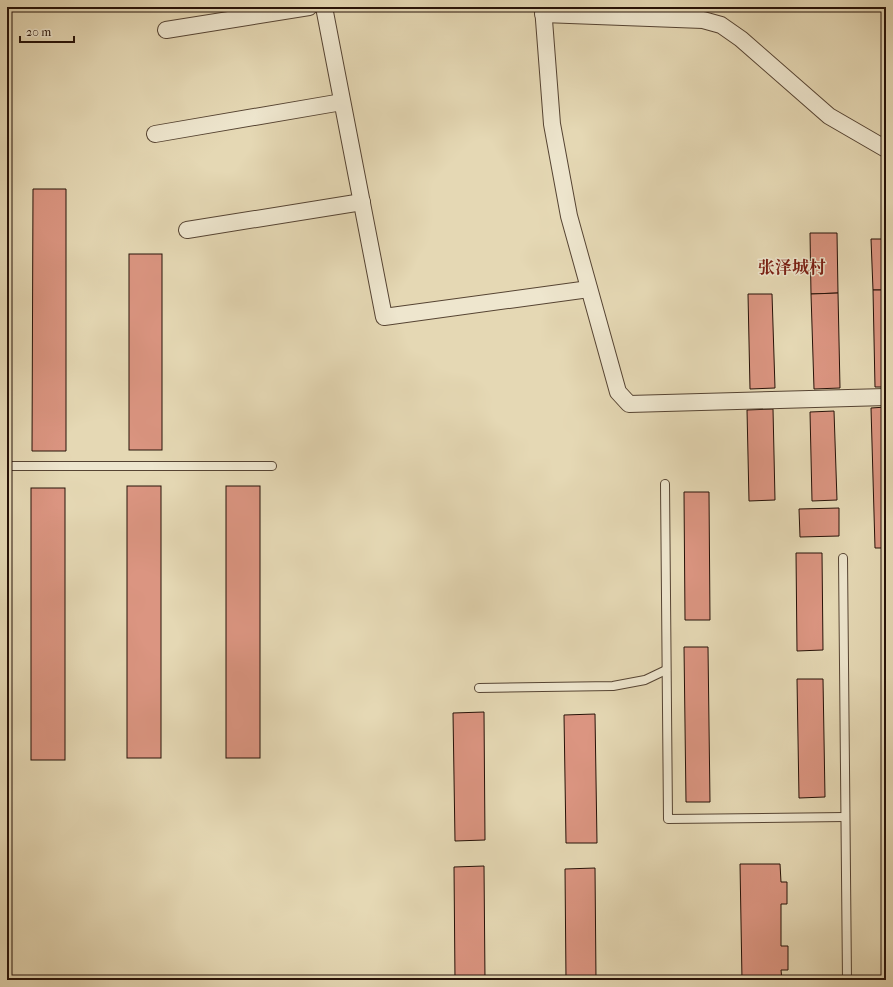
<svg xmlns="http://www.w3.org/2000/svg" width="893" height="987" font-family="'IM FELL French Canon','Noto Serif SC',serif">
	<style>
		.building { fill: #db9581; stroke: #271208 }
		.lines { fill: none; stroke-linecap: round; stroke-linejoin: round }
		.lane-casing { stroke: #564433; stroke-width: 10 }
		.street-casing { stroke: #564433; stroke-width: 18 }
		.lane { stroke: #eee6ce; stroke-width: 8 }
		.street { stroke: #eee6ce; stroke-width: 16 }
		.labels { text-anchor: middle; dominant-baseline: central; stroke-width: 3; stroke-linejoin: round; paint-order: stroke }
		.quarter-label { font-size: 17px; font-weight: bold; fill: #7a1f14; stroke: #eee6ce }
	</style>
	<rect width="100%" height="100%" fill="#e5d8b4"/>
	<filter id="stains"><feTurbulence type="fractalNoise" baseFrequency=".005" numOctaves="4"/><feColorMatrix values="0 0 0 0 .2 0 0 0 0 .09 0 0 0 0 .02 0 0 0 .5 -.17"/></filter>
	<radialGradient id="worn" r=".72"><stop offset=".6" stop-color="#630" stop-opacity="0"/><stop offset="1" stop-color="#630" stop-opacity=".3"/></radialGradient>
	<g class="building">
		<path d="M 33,189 L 66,189 L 66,451 L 32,451 Z"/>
		<path d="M 810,233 L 837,233 L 838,293 L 811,294 Z"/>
		<path d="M 871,239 L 886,239 L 886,290 L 873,290 Z"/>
		<rect x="129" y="254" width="33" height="196"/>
		<path d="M 873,290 L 886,290 L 886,387 L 875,387 Z"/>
		<path d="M 838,293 L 840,388 L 814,389 L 811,294 Z"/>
		<path d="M 748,294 L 772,294 L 775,388 L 750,389 Z"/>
		<path d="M 886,407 L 886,548 L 875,548 L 871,408 Z"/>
		<path d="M 773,409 L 775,500 L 749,501 L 747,410 Z"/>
		<path d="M 834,411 L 837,500 L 812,501 L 810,412 Z"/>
		<rect x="127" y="486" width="34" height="272"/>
		<rect x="226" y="486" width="34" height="272"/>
		<rect x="31" y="488" width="34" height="272"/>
		<path d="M 684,492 L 709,492 L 710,620 L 685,620 Z"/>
		<path d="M 839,508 L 839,536 L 800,537 L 799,509 Z"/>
		<path d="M 796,553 L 822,553 L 823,650 L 797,651 Z"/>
		<path d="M 684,647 L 708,647 L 710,802 L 686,802 Z"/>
		<path d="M 797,679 L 823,679 L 825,797 L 799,798 Z"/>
		<path d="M 484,712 L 485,840 L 455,841 L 453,713 Z"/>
		<path d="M 595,714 L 597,843 L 566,843 L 564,715 Z"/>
		<path d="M 740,864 L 780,864 L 781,882 L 787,882 L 787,904 L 781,904 L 781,946 L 788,946 L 788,970 L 781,970 L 782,980 L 742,980 Z"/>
		<path d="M 484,866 L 485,980 L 455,980 L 454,867 Z"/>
		<path d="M 595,868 L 596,980 L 566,980 L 565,869 Z"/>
	</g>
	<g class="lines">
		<defs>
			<g id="lane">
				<path d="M 7,466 L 272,466"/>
				<path d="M 665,484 L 668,819 L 845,817"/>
				<path d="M 843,558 L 847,980"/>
				<path d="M 479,688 L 613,686 L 645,680 L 666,670"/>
			</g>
			<g id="street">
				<path d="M 324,7 L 384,317 L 589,289"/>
				<path d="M 543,7 L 552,124 L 569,216 L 618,392 L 629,404 L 886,397"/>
				<path d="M 543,14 L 703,20 L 721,25 L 741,39 L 829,116 L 886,149"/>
				<path d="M 166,30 L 309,7"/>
				<path d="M 155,134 L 342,102"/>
				<path d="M 187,230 L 362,202"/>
			</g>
		</defs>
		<use href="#lane" class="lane-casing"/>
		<use href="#street" class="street-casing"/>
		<use href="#lane" class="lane"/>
		<use href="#street" class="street"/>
	</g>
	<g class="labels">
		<g class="quarter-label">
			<text x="792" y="267">张泽城村</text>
		</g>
	</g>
	<rect width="893" height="987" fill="none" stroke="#e5d8b4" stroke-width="24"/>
	<rect x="8" y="8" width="877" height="971" fill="none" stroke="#271208" stroke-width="2"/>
	<rect x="12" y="12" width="869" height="963" fill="none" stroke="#271208"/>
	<path d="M20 36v6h54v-6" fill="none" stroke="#271208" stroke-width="2"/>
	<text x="26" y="36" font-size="12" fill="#271208" stroke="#eee6ce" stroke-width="3" paint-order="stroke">20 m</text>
	<rect width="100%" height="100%" filter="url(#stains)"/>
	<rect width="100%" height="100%" fill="url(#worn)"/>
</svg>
